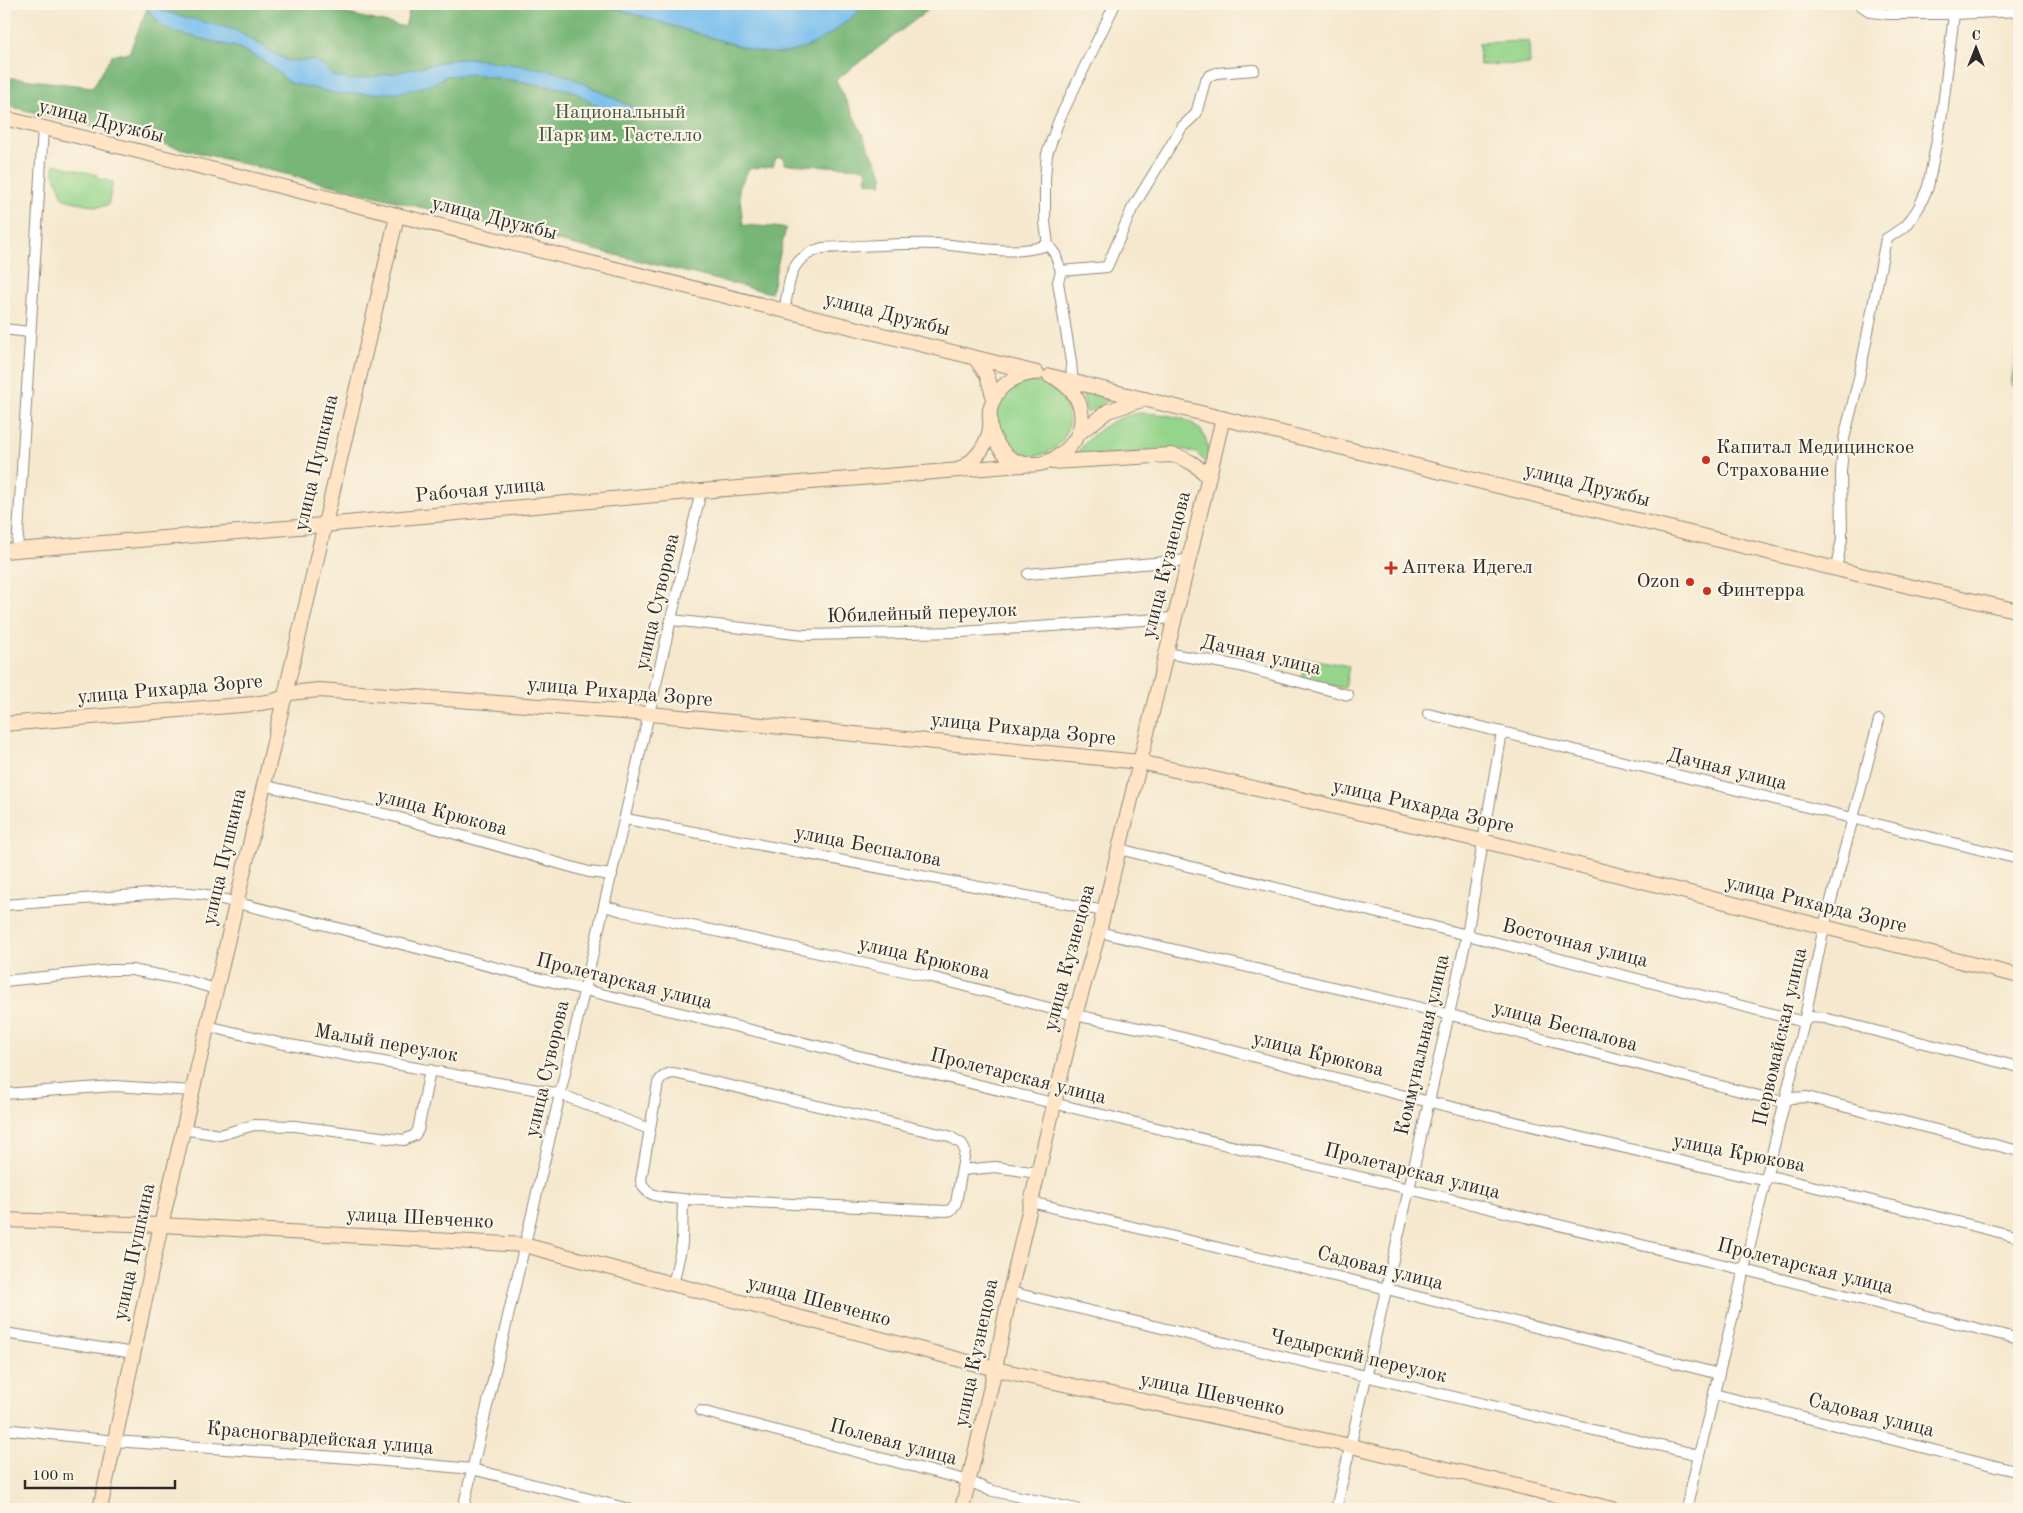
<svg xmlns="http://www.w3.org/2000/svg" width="2023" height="1513" font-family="'Old Standard TT',serif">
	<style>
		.green { fill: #94d48b; stroke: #60805b }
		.forest { fill: #77b677; stroke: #517051 }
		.water { fill: #76beee; stroke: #50748c }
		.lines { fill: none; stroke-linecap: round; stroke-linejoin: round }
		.street-casing { stroke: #908a7c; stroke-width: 12 }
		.secondary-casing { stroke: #908a7c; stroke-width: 16 }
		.street { stroke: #fff; stroke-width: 10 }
		.secondary { stroke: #ffe4c6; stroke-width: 14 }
		.poi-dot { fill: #c8321e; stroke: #fcf5e5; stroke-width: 2 }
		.labels { text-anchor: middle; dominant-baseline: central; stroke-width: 4.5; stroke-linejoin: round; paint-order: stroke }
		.park-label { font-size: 20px; fill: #455543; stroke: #fcf5e5 }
		.street-label { font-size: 20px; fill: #2b2b2b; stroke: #fcf5e5 }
		.poi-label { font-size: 20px; fill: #2b2b2b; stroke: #fcf5e5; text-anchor: start }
	</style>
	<rect width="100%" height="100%" fill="#fcf5e5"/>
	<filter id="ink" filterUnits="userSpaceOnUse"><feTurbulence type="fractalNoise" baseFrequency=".02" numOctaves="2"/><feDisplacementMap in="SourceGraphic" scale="10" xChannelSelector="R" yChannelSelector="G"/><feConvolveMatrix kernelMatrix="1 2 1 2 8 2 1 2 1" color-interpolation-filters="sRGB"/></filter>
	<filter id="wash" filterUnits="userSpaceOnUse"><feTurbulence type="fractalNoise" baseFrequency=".0096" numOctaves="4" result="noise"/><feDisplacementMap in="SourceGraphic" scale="20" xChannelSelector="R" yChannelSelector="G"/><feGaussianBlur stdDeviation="1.12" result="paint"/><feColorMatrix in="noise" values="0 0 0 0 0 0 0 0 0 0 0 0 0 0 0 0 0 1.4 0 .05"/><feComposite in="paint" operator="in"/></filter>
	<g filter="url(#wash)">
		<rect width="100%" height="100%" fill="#f5e8ce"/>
		<g class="green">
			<path d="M 1529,41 L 1530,64 L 1480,65 L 1479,43 Z"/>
			<path d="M 54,164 L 97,175 L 96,178 L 113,182 L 108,205 L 97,207 L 64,199 L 54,174 Z"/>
			<path d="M 2016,353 L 2019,354 L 2019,386 L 2011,385 Z"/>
			<circle cx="1032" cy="419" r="37"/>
			<path d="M 1082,390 L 1113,398 L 1087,413 Z"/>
			<path d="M 1139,413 C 1160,414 1193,415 1204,435 C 1209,445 1208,456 1210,466 L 1196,453 L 1186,450 L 1074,456 C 1094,432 1108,419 1139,413 Z"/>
			<path d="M 1305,658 L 1349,666 L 1345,688 L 1301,680 Z"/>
		</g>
		<path class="forest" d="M 155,4 L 304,4 L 405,27 L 411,4 L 601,4 L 759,52 L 810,46 L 854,15 L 865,4 L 936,4 L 836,80 L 883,176 L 882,184 L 867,182 L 866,168 L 784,164 L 783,157 L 776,158 L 773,166 L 749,169 L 739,188 L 743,225 L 786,228 L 771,293 L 4,105 L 4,77 L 93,87 L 112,55 L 129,53 L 147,9 L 163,27 L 179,33 L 239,48 L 267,63 L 290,83 L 375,94 L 430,85 L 447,76 L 474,74 L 571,90 L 611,114 L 652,117 L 572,78 L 469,58 L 451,60 L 391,74 L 351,80 L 333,76 L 324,66 L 299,60 L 287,61 L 252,39 L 162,11 Z"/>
		<g class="water">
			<path d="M 143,4 L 155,4 L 162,11 L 235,30 L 287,61 L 313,60 L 324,66 L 333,76 L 351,80 L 391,74 L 451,60 L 469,58 L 549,70 L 572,78 L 654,118 L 631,118 L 611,114 L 571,90 L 474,74 L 447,76 L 430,85 L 398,93 L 339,94 L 290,83 L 267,63 L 239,48 L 179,33 L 163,27 Z"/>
			<path d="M 601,4 L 865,4 C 847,24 810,52 782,53 C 774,54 766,52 759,52 Z"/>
		</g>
	</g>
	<g filter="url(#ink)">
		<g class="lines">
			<defs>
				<g id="street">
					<path d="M 1859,4 L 1871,12 L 1888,14 L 1954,14 L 2019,11"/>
					<path d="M 1061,271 L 1107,267 L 1132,209 L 1182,127 L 1196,114 L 1205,81 L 1209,76 L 1216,73 L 1254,70"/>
					<path d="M 1061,271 L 1055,254 L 1048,245 L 1045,222 L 1045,178 L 1047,154 L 1059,120 L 1115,4"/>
					<path d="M 1061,271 L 1058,282 L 1071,362 L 1073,388"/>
					<path d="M 784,311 C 791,279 787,259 822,248 C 860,247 899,242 937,244 C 974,246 1011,257 1048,245"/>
					<path d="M 4,329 L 29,332"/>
					<path d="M 17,550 L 43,128"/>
					<path d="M 1836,568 L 1842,539 L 1841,471 L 1844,439 L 1859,378 L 1886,239 L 1907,225 L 1919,207 L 1928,187 L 1942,114 L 1954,14"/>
					<path d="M 1028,574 L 1188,560"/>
					<path d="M 672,620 L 804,635 L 961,632 L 1174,618"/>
					<path d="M 1166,653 L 1240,666 L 1348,695"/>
					<path d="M 1428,714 L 2019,859"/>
					<path d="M 263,785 L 393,816 L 589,872 L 612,875"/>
					<path d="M 626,819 L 1104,911"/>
					<path d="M 1119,849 L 1467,935 L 1804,1022 L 1810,1017 L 1824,1018 L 2019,1067"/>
					<path d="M 4,905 L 175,892 L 202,894 L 585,990 L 1745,1270 L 2019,1339"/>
					<path d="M 605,906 L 622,911 L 927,976 L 1075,1015 L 1168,1034 L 1409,1097 L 1748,1177 L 1765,1180 L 1771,1177 L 1779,1178 L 2019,1237"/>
					<path d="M 1099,932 L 1447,1014 L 1755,1095 L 1784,1102 L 1790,1098 L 1807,1097 L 2019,1151"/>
					<path d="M 4,981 L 112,970 L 132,970 L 189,981 L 215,989"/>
					<path d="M 207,1026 L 279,1043 L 560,1094 L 649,1129"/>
					<path d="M 4,1094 L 114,1086 L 192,1091"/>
					<path d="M 183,1129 L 220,1135 L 254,1125 L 295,1126 L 404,1140 L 415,1135 L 418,1130 L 430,1070"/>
					<path d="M 962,1170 L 995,1167 L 1038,1173"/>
					<path d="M 1031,1202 L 1387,1289 L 1719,1374"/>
					<path d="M 673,1285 L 682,1244 L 683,1199 L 946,1211 L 951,1210 L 956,1203 L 965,1151 L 962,1144 L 949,1136 L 674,1073 C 666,1074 662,1076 658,1083 L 641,1180 C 644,1199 667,1197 683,1199"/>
					<path d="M 1010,1292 L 1699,1455"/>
					<path d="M 4,1333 L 134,1353"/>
					<path d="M 1714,1394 L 2019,1472"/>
					<path d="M 701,1411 L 969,1481 L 989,1490 L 1076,1509"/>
					<path d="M 4,1429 L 115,1441 L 364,1459 L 472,1469 L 629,1509"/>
					<path d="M 463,1509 L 701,491"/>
					<path d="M 1336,1509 L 1467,935 L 1502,732"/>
					<path d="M 1686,1509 L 1804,1022 L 1824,927 L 1879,720"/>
				</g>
				<g id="secondary">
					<path d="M 4,118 L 1037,373"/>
					<path d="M 975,358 L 987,375 L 994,399"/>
					<path d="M 1050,376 L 1869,577 L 2019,611"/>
					<path d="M 990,427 C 1017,515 1131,427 1057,379"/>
					<path d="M 1078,434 L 1108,411 L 1145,399"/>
					<path d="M 1052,462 L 1171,455 C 1187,458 1197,465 1208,477"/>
					<path d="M 960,469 C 976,460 986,448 990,429 C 991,423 989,416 990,410 C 994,389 1011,376 1032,373"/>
					<path d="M 4,551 L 323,525 L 701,491 L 1034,464"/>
					<path d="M 4,724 L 254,704 L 273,701 L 283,698 L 290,693 L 319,690 L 650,714 L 1140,762 L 1483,841 L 2019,976"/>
					<path d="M 4,1220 L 161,1225 L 524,1245 L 995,1369 L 1351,1446 L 1613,1509"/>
					<path d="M 100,1509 L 161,1225 L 397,216"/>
					<path d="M 962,1509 L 995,1369 L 1010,1292 L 1075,1015 L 1099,932 L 1223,418"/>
				</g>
			</defs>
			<use href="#street" class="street-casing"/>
			<use href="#secondary" class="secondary-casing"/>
			<use href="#street" class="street"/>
			<use href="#secondary" class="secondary"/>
		</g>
	</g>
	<g class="poi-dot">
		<circle cx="1706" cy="460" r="5"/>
		<path d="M1388.5 560.5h5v5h5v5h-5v5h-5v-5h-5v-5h5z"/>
		<circle cx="1690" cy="582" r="5"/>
		<circle cx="1707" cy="591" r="5"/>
	</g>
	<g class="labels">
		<g class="park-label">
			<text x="620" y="113">Национальный<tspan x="620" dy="23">Парк им. Гастелло</tspan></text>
		</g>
		<g class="street-label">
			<text transform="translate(101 122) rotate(14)">улица Дружбы</text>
			<text transform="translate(494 219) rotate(14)">улица Дружбы</text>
			<text transform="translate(887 315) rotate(14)">улица Дружбы</text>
			<text transform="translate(317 463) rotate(-77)">улица Пушкина</text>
			<text transform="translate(1587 486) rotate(14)">улица Дружбы</text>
			<text transform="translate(480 491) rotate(-5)">Рабочая улица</text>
			<text transform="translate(1167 565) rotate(-76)">улица Кузнецова</text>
			<text transform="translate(658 602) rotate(-77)">улица Суворова</text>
			<text transform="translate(922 614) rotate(-2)">Юбилейный переулок</text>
			<text transform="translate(1261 656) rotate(13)">Дачная улица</text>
			<text transform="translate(170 690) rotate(-5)">улица Рихарда Зорге</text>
			<text transform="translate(620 693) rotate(5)">улица Рихарда Зорге</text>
			<text transform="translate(1023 730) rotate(6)">улица Рихарда Зорге</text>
			<text transform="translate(1727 770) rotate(14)">Дачная улица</text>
			<text transform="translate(1423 807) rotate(13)">улица Рихарда Зорге</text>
			<text transform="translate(442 813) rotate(15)">улица Крюкова</text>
			<text transform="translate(868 847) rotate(11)">улица Беспалова</text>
			<text transform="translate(225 857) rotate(-77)">улица Пушкина</text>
			<text transform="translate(1816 905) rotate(14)">улица Рихарда Зорге</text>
			<text transform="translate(1575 944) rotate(14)">Восточная улица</text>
			<text transform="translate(1070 958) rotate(-75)">улица Кузнецова</text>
			<text transform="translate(924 959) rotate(13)">улица Крюкова</text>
			<text transform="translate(624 982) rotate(14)">Пролетарская улица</text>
			<text transform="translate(1565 1027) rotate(15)">улица Беспалова</text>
			<text transform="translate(1781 1037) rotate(-77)">Первомайская улица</text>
			<text transform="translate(386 1044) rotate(10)">Малый переулок</text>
			<text transform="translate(1423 1045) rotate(-77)">Коммунальная улица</text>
			<text transform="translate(1318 1055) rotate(14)">улица Крюкова</text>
			<text transform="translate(548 1069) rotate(-77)">улица Суворова</text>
			<text transform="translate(1018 1077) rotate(14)">Пролетарская улица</text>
			<text transform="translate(1739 1154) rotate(11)">улица Крюкова</text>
			<text transform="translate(1412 1172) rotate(14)">Пролетарская улица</text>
			<text transform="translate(420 1219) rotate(3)">улица Шевченко</text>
			<text transform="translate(135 1252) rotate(-78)">улица Пушкина</text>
			<text transform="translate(1805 1267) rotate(14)">Пролетарская улица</text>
			<text transform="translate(1380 1269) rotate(14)">Садовая улица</text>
			<text transform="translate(819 1302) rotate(15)">улица Шевченко</text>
			<text transform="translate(977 1353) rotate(-78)">улица Кузнецова</text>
			<text transform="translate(1358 1357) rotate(13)">Чедырский переулок</text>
			<text transform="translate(1212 1395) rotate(12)">улица Шевченко</text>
			<text transform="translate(1871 1416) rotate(14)">Садовая улица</text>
			<text transform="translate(320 1439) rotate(5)">Красногвардейская улица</text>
			<text transform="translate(893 1443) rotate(15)">Полевая улица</text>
		</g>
		<g class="poi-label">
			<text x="1716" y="448">Капитал Медицинское<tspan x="1716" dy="23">Страхование</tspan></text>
			<text x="1401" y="568">Аптека Идегел</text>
			<text x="1680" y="582" text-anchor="end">Ozon</text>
			<text x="1717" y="591">Финтерра</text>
		</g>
	</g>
	<rect width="2023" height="1513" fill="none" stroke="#fcf5e5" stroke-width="20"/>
	<g transform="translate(1976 48)" stroke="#fcf5e5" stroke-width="4" paint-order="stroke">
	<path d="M0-4L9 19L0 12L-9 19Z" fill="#2b2b2b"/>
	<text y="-8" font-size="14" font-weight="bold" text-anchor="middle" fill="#2b2b2b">С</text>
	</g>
	<path d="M25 1480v8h150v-8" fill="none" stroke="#2b2b2b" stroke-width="2.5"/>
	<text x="32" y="1480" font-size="15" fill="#2b2b2b" stroke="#fcf5e5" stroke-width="4" paint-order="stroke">100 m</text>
</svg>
